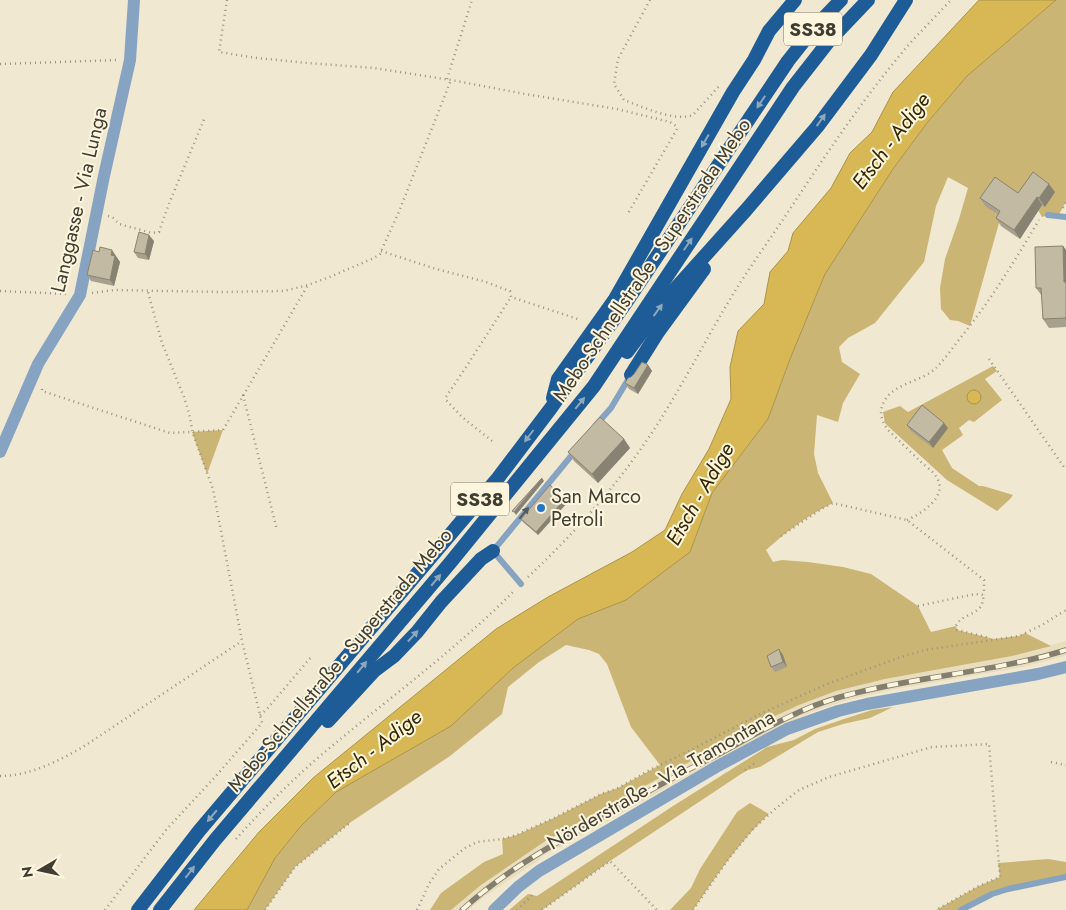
<svg xmlns="http://www.w3.org/2000/svg" width="1066" height="910" font-family="Jost,sans-serif">
	<style>
		.built { fill: #e8ddbe }
		.green { fill: #cab574 }
		.water { fill: #d7b854; stroke: #aa934a }
		.lines { fill: none; stroke-linecap: round; stroke-linejoin: round }
		.path { stroke: #9a9483; stroke-width: 2.5; stroke-dasharray: 1 4; stroke-linecap: butt }
		.service { stroke: #87a3c2; stroke-width: 6 }
		.minor { stroke: #87a3c2; stroke-width: 12 }
		.trunk { stroke: #1e5c98; stroke-width: 14 }
		.rail-casing { stroke: #837e6e; stroke-width: 5.5 }
		.rail { stroke: #fdf5dd; stroke-width: 4; stroke-dasharray: 11; stroke-linecap: butt }
		.wall { fill: #a7a08c }
		.shaded-wall { fill: #888272 }
		.building { fill: #c2baa3; stroke: #888272 }
		.oneway { fill: #8ea8ba }
		.oneway2 { fill: #555c5e }
		.poi-dot { fill: #2676c5; stroke: #fdf5dd; stroke-width: 2 }
		.labels { text-anchor: middle; dominant-baseline: central; stroke-width: 4; stroke-linejoin: round; paint-order: stroke }
		.shield { fill: #fdf5dd; stroke: #797466; stroke-width: 1 }
		.shield-label { font-size: 19px; font-weight: bold; fill: #403d33 }
		.street-label { font-size: 20px; fill: #403d33; stroke: #fdf5dd }
		.poi-label { font-size: 20px; fill: #403d33; stroke: #fdf5dd; text-anchor: start }
		.water-label { font-size: 21px; font-style: italic; fill: #352800; stroke: #fdf5dd }
	</style>
	<rect width="100%" height="100%" fill="#f0e8d0"/>
	<path class="built" d="M 1066,641 L 1065,656 L 1022,667 L 896,689 L 847,700 L 814,711 L 786,723 L 725,755 L 563,846 L 542,856 L 539,860 L 485,896 L 469,910 L 451,910 L 481,885 L 544,842 L 626,796 L 773,717 L 799,705 L 836,691 L 885,679 L 1012,656 Z"/>
	<g class="green">
		<path d="M 1056,0 L 1066,0 L 1066,202 L 1058,216 L 1048,215 L 1042,217 L 1038,210 L 1001,216 L 970,326 L 958,321 L 950,320 L 941,309 L 940,288 L 945,259 L 959,219 L 968,188 L 948,177 L 936,206 L 924,262 L 875,323 L 848,338 L 839,347 L 842,362 L 860,374 L 843,403 L 838,422 L 817,415 L 814,454 L 818,473 L 833,503 C 808,515 786,532 766,550 L 773,562 L 782,560 L 808,562 L 843,567 L 871,574 L 918,606 L 931,632 L 956,626 L 957,630 L 994,639 L 1019,636 L 1025,633 L 1051,646 L 1012,656 L 885,679 L 836,691 L 799,705 L 773,717 L 626,796 L 544,842 L 481,885 L 451,910 L 430,910 L 441,893 L 484,862 L 503,854 L 502,839 L 517,835 L 554,818 L 601,794 L 618,788 L 660,765 L 631,727 L 607,664 L 599,654 L 589,650 L 566,645 L 539,662 L 508,687 L 502,714 L 450,756 L 351,822 L 295,867 L 265,910 L 247,910 L 275,858 L 301,826 L 336,792 L 451,726 L 513,668 L 578,619 L 626,600 L 690,552 L 712,493 L 768,419 L 790,359 L 825,274 L 893,169 L 927,123 L 967,76 Z"/>
		<path d="M 993,366 L 997,371 L 985,379 L 1002,400 L 974,422 L 969,420 L 959,428 L 963,435 L 942,450 L 952,468 L 979,486 L 983,486 L 1013,495 L 1010,499 L 997,511 L 947,480 L 890,428 L 885,423 L 883,412 L 900,406 L 908,412 Z"/>
		<path d="M 223,430 L 207,474 L 192,432 Z"/>
		<path d="M 893,707 L 870,718 L 843,724 L 818,732 L 760,767 L 748,770 L 741,774 L 610,861 L 542,910 L 509,910 L 528,894 L 537,896 L 673,806 L 767,747 L 794,740 L 815,729 L 844,719 L 872,710 Z"/>
		<path d="M 750,803 L 769,814 C 739,842 717,875 693,910 L 670,910 L 691,888 L 700,869 L 737,812 Z"/>
		<path d="M 1048,859 L 1066,862 L 1066,877 L 1008,889 L 961,910 L 936,910 L 979,886 L 1000,877 L 998,863 Z"/>
	</g>
	<g class="water">
		<path d="M 979,0 L 1056,0 L 967,76 L 927,123 L 893,169 L 825,274 L 790,359 L 768,419 L 712,493 L 690,552 L 626,600 L 578,619 L 513,668 L 451,726 L 336,792 L 301,826 L 275,858 L 247,910 L 194,910 L 259,832 L 313,778 L 496,629 L 548,597 L 632,552 L 665,530 L 682,494 L 709,449 L 731,399 L 730,367 L 738,331 L 764,304 L 770,272 L 788,251 L 793,233 L 831,188 L 850,153 L 872,132 L 893,92 Z"/>
		<circle cx="974" cy="397" r="7"/>
	</g>
	<g class="lines">
		<g class="path">
			<path d="M 227,0 L 219,52 L 257,58 L 308,63 L 374,68 L 451,80 L 525,94 L 617,109 L 670,122 L 676,126 L 677,129 L 627,215"/>
			<path d="M 650,0 L 618,59 L 614,84 L 624,100 C 643,107 674,122 693,115 L 720,85"/>
			<path d="M 0,64 L 118,60"/>
			<path d="M 447,79 L 472,0"/>
			<path d="M 1063,208 L 1066,202"/>
			<path d="M 108,216 L 113,218 L 119,224 L 152,233 L 159,232 L 168,206 L 205,117"/>
			<path d="M 381,251 L 436,269 L 483,281 L 510,291 L 511,297 L 578,319"/>
			<path d="M 0,291 L 67,294"/>
			<path d="M 92,293 L 114,290 L 220,292 L 284,291 L 308,285 L 332,276 L 374,258 L 380,254 L 382,249 L 398,214 L 451,80"/>
			<path d="M 989,359 L 1066,470"/>
			<path d="M 42,389 L 42,391 L 170,433 L 223,430 L 308,285"/>
			<path d="M 243,395 L 277,530"/>
			<path d="M 492,441 L 462,417 L 446,400 L 446,397 L 466,367 L 511,297"/>
			<path d="M 907,520 C 921,514 948,497 937,478 C 933,471 925,466 920,461 C 910,451 899,441 889,431 C 881,421 878,411 885,400 C 895,383 923,381 936,368 C 944,360 951,350 958,341 C 989,303 1014,262 1039,220"/>
			<path d="M 781,536 L 823,508 L 833,503 L 907,520 L 984,580 L 984,595"/>
			<path d="M 528,577 C 576,532 621,481 657,425 C 685,381 708,335 735,291 C 751,265 769,241 786,215 C 825,156 865,95 912,41 C 925,27 938,14 951,0"/>
			<path d="M 918,606 L 975,594 L 984,595 C 983,598 983,601 982,604 C 978,615 961,614 956,626 L 957,630 L 990,638"/>
			<path d="M 260,715 L 267,709 L 312,656"/>
			<path d="M 1051,762 L 1066,765"/>
			<path d="M 745,770 L 756,762"/>
			<path d="M 0,776 C 30,776 58,761 83,747 L 242,641"/>
			<path d="M 236,839 C 262,810 290,782 320,756 C 385,701 456,650 515,590"/>
			<path d="M 105,910 L 166,830 L 215,777 L 262,723 L 242,641 L 213,489 L 193,434 L 189,413 L 184,397 L 162,343 L 148,292"/>
			<path d="M 265,910 L 295,867 L 351,822"/>
			<path d="M 417,910 L 429,884 L 439,869 L 465,848 L 477,842 L 502,839 L 517,835 L 527,830 L 554,818 L 601,794 L 618,788 L 648,771 L 691,750 L 758,715 L 827,684 L 901,657 L 925,650 L 1019,636 L 1042,625 L 1066,610"/>
			<path d="M 517,910 L 534,893"/>
			<path d="M 542,910 L 610,861 L 657,910"/>
			<path d="M 693,910 L 730,857 L 753,829 L 775,809 L 799,790 L 829,777 L 932,747 L 989,744 L 1000,877 L 979,886 L 936,910"/>
		</g>
		<g class="service">
			<path d="M 1048,215 L 1066,217"/>
			<path d="M 596,425 L 611,408 L 629,378"/>
			<path d="M 521,584 L 493,551 L 576,450"/>
			<path d="M 961,910 L 992,894 L 1008,889 L 1066,877"/>
		</g>
		<g class="minor">
			<path d="M 0,452 L 38,364 L 80,295 L 104,176 L 130,60 L 134,0"/>
			<path d="M 494,910 L 518,887 L 539,871 L 716,767 L 787,729 L 838,711 L 867,704 L 1038,674 L 1066,667"/>
		</g>
		<g class="trunk">
			<path d="M 627,352 L 667,298 L 746,210 L 817,127 L 871,55 L 906,0"/>
			<path d="M 631,375 L 658,332 L 704,269"/>
			<path d="M 553,398 L 558,379 L 615,299 L 733,92 L 754,60 L 769,31 L 795,0"/>
			<path d="M 328,721 L 374,671 L 394,656 L 417,632 L 441,602 L 481,559 L 493,551"/>
			<path d="M 138,910 L 199,831 L 498,478 L 551,408 L 625,304 L 788,61 L 815,27 L 841,0"/>
			<path d="M 160,910 L 215,840 L 450,563 L 594,386 L 793,87 L 829,41 L 868,0"/>
		</g>
		<defs>
			<path id="rail" d="M 462,910 C 501,874 548,847 594,822 C 634,799 675,776 717,755 C 756,734 797,709 840,697 C 914,676 992,673 1066,650"/>
		</defs>
		<use href="#rail" class="rail-casing"/>
		<use href="#rail" class="rail"/>
	</g>
	<g class="wall">
		<path d="M 1055,192 L 1045,207 L 1042,205 L 1020,239 L 1001,226 L 996,218 L 998,214 L 986,207 L 980,198 Z"/>
		<path d="M 154,241 L 149,260 L 138,258 L 134,252 Z"/>
		<path d="M 1063,246 L 1066,250 L 1066,327 L 1049,328 L 1043,319 L 1042,296 L 1036,288 Z"/>
		<path d="M 116,256 L 116,257 L 120,262 L 114,286 L 91,281 L 87,275 Z"/>
		<path d="M 648,365 L 652,371 L 638,394 L 629,389 L 625,383 L 631,377 Z"/>
		<path d="M 907,425 L 948,428 L 933,448 L 911,431 Z"/>
		<path d="M 624,439 L 630,448 L 598,483 L 574,461 L 568,452 Z"/>
		<path d="M 565,499 L 568,502 L 538,535 L 523,522 L 521,519 Z"/>
		<path d="M 783,655 L 787,667 L 775,672 L 771,667 Z"/>
	</g>
	<g class="shaded-wall">
		<path d="M 1049,184 L 1055,192 L 1045,207 L 1039,198 Z"/>
		<path d="M 1037,197 L 1042,205 L 1020,239 L 1014,230 Z"/>
		<path d="M 149,235 L 154,241 L 149,260 L 145,254 Z"/>
		<path d="M 1063,246 L 1066,250 L 1066,285 L 1064,282 Z"/>
		<path d="M 112,250 L 120,262 L 114,286 L 110,280 L 111,255 Z"/>
		<path d="M 648,365 L 652,371 L 638,394 L 634,388 Z"/>
		<path d="M 944,423 L 948,428 L 933,448 L 929,442 Z"/>
		<path d="M 624,439 L 630,448 L 598,483 L 592,474 Z"/>
		<path d="M 542,478 L 544,481 L 516,515 L 514,512 Z"/>
		<path d="M 565,499 L 568,502 L 538,535 L 536,532 Z"/>
		<path d="M 779,649 L 783,655 L 787,667 L 783,662 Z"/>
	</g>
	<g class="building">
		<path d="M 1033,172 L 1049,184 L 1039,198 L 1037,197 L 1014,230 L 996,218 L 1000,211 L 980,198 L 995,177 L 1018,193 Z"/>
		<path d="M 139,232 L 149,235 L 145,254 L 134,252 Z"/>
		<path d="M 1063,246 L 1064,282 L 1066,282 L 1066,318 L 1043,319 L 1041,288 L 1036,288 L 1035,247 Z"/>
		<path d="M 100,247 L 112,250 L 111,255 L 115,256 L 110,280 L 87,275 L 93,250 L 99,252 Z"/>
		<path d="M 642,362 L 648,365 L 634,388 L 625,383 L 628,378 L 631,377 L 634,374 Z"/>
		<path d="M 922,405 L 944,423 L 929,442 L 907,425 Z"/>
		<path d="M 600,417 L 624,439 L 592,474 L 568,452 Z"/>
		<path d="M 542,478 L 514,512 L 512,511 Z"/>
		<path d="M 550,485 L 565,499 L 536,532 L 521,519 Z"/>
		<path d="M 779,649 L 783,662 L 771,667 L 767,656 Z"/>
	</g>
	<defs><path id="oneway-solid" d="M-6-.8H1V-3.2L6.5 0L1 3.2V.8H-6Z" transform="scale(1.25)"/></defs>
	<g class="oneway">
		<use href="#oneway-solid" transform="translate(761 102) rotate(124)"/>
		<use href="#oneway-solid" transform="translate(821 120) rotate(-55)"/>
		<use href="#oneway-solid" transform="translate(705 141) rotate(120)"/>
		<use href="#oneway-solid" transform="translate(688 244) rotate(-56)"/>
		<use href="#oneway-solid" transform="translate(658 310) rotate(-54)"/>
		<use href="#oneway-solid" transform="translate(580 403) rotate(-51)"/>
		<use href="#oneway-solid" transform="translate(529 436) rotate(127)"/>
		<use href="#oneway-solid" transform="translate(436 580) rotate(-50)"/>
		<use href="#oneway-solid" transform="translate(413 636) rotate(-47)"/>
		<use href="#oneway-solid" transform="translate(362 667) rotate(-50)"/>
		<use href="#oneway-solid" transform="translate(212 816) rotate(130)"/>
		<use href="#oneway-solid" transform="translate(190 872) rotate(-52)"/>
	</g>
	<use class="oneway2" href="#oneway-solid" transform="translate(524 513) rotate(-51)"/>
	<circle class="poi-dot" cx="541" cy="508" r="5"/>
	<g class="labels">
		<g class="shield">
			<rect x="784" y="12.5" width="58" height="33" rx="4"/>
			<rect x="451" y="482.5" width="58" height="33" rx="4"/>
		</g>
		<g class="shield-label">
			<text x="813" y="29">SS38</text>
			<text x="480" y="499">SS38</text>
		</g>
		<g class="street-label">
			<text transform="translate(79 200) rotate(-77)">Langgasse - Via Lunga</text>
			<text transform="translate(652 260) rotate(-56)">Mebo-Schnellstraße - Superstrada Mebo</text>
			<text transform="translate(340 660) rotate(-50)">Mebo-Schnellstraße - Superstrada Mebo</text>
			<text transform="translate(661 780) rotate(-30)">Nörderstraße - Via Tramontana</text>
		</g>
		<g class="poi-label">
			<text x="551" y="496">San Marco<tspan x="551" dy="23">Petroli</tspan></text>
		</g>
		<g class="water-label">
			<text transform="translate(891 141) rotate(-53)">Etsch - Adige</text>
			<text transform="translate(700 494) rotate(-60)">Etsch - Adige</text>
			<text transform="translate(374 749) rotate(-38)">Etsch - Adige</text>
		</g>
	</g>
	<g transform="translate(40 870) rotate(261)" stroke="#fdf5dd" stroke-width="4" paint-order="stroke">
	<path d="M0-4L9 19L0 12L-9 19Z" fill="#403d33"/>
	<text y="-8" font-size="14" font-weight="bold" text-anchor="middle" fill="#403d33">N</text>
	</g>
</svg>
